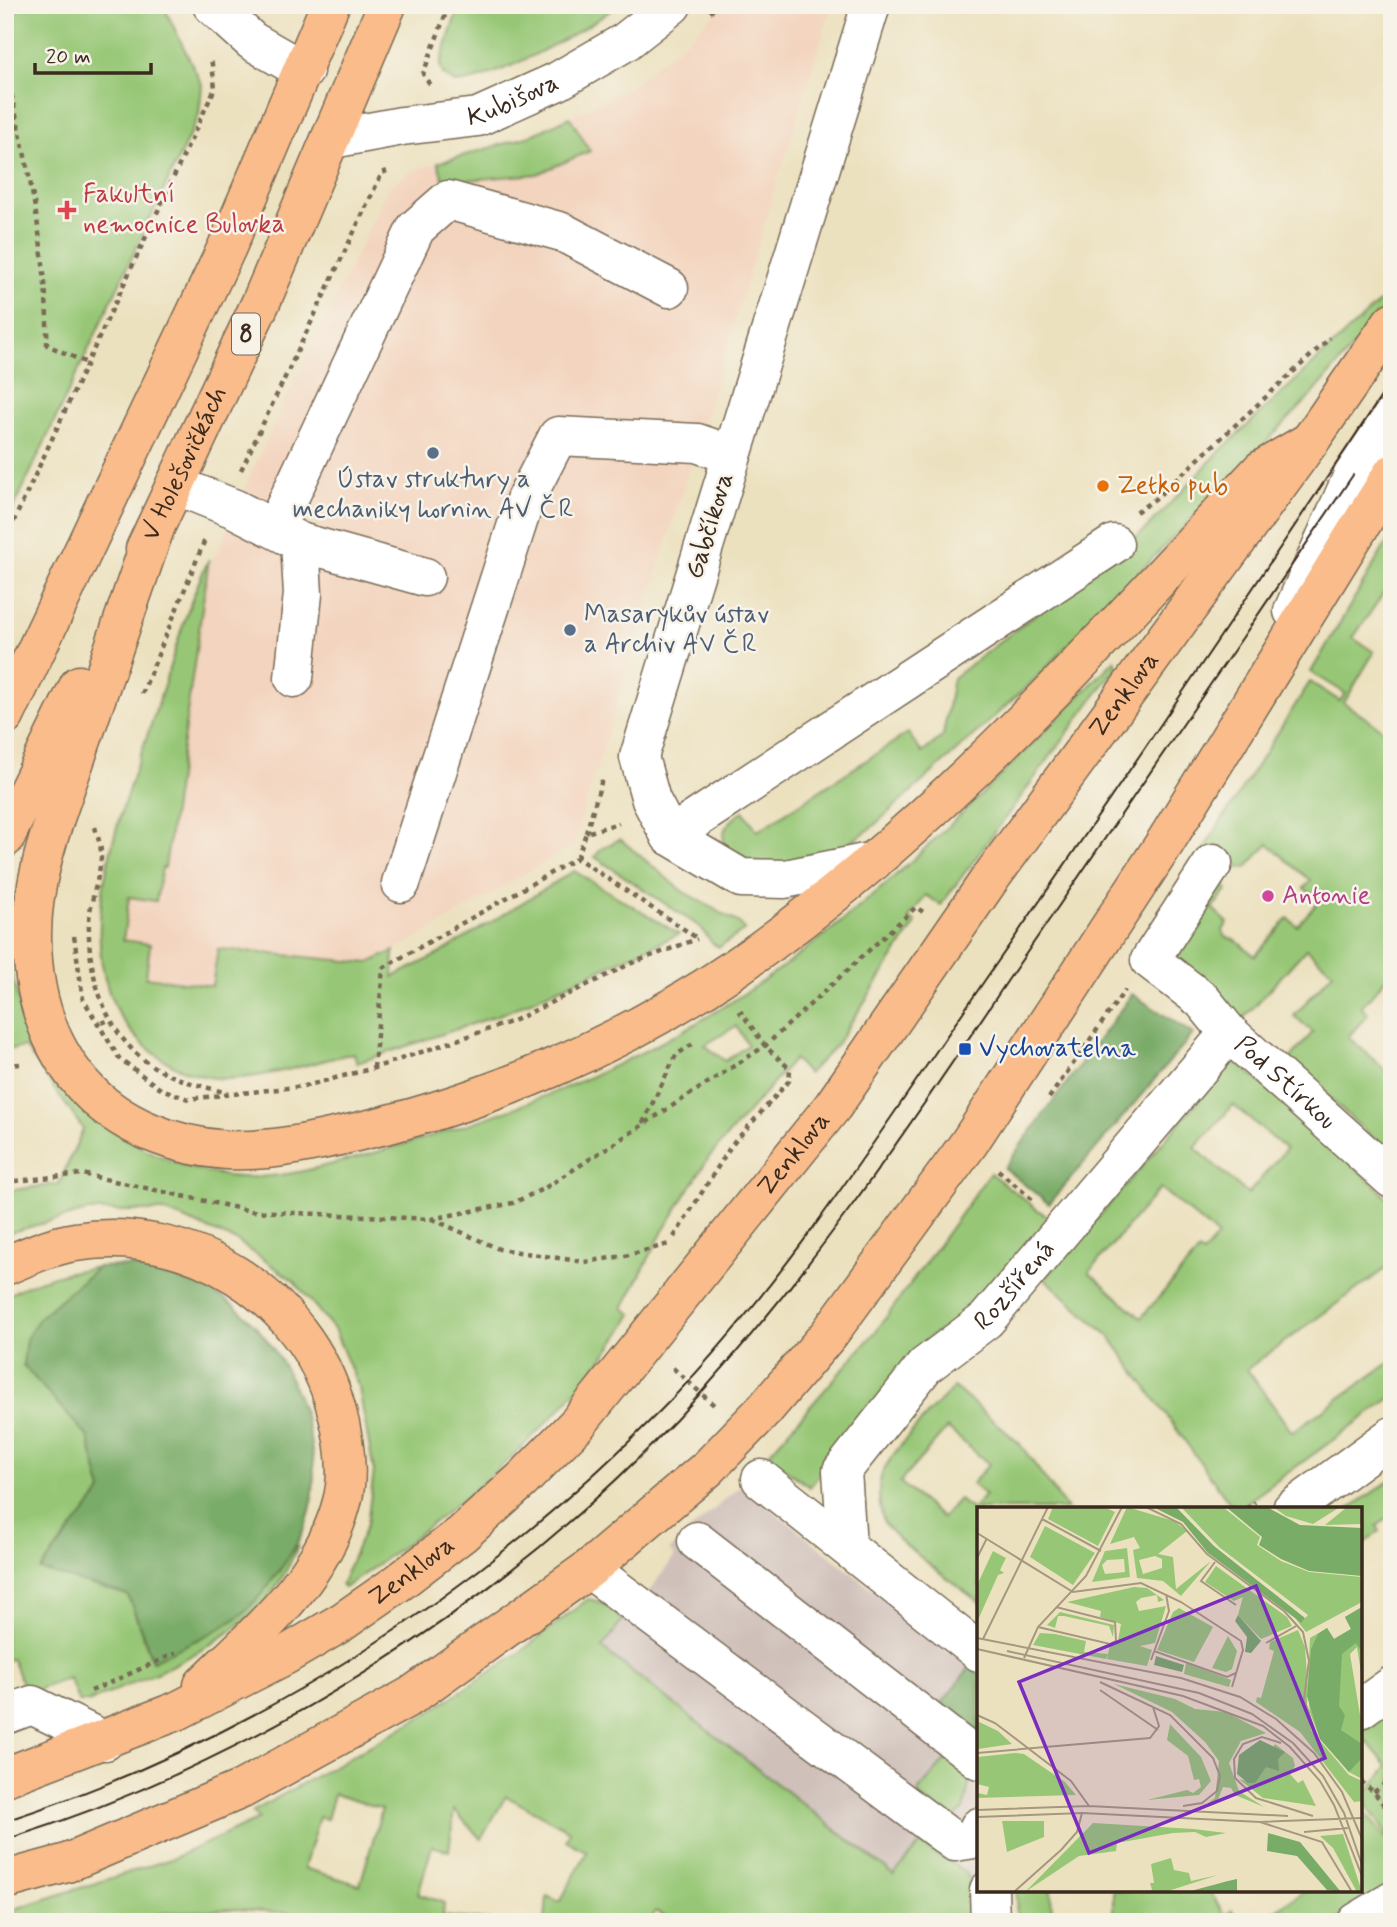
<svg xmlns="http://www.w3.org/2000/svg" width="1397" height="1927" font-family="Mynerve,sans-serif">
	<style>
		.built { fill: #f3d4be }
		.industrial { fill: #cfc0ba }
		.green { fill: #97c776; stroke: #69784a; stroke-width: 2; fill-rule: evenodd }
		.forest { fill: #79ac67; stroke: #5a6b42; stroke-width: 2 }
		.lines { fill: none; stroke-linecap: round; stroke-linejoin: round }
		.minor-casing { stroke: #796a56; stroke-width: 41 }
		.major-casing { stroke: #796a56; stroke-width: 41 }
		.path { stroke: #796a56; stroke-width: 4.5; stroke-dasharray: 5 5; stroke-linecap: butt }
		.minor { stroke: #fff; stroke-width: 38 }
		.major { stroke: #f9bc8a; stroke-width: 38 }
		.tram { stroke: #3b2a1e; stroke-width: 2 }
		.health-dot { fill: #e0444e; stroke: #f7f3e8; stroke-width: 2.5 }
		.service-dot { fill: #5c6f8a; stroke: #f7f3e8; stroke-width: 2.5 }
		.food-dot { fill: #e8710a; stroke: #f7f3e8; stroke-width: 2.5 }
		.hotel-dot { fill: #d1479c; stroke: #f7f3e8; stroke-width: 2.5 }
		.transit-dot { fill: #1a4fb4; stroke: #f7f3e8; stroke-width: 2.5 }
		.labels { text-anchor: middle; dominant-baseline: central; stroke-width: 5; stroke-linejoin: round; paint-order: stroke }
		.shield { fill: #f7f3e8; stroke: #73665b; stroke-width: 2 }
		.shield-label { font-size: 24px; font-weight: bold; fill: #3b2a1e }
		.street-label { font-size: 26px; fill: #3b2a1e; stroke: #f7f3e8 }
		.health-label { font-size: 26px; fill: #be3a42; stroke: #f7f3e8; text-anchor: start }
		.service-label { font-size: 26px; fill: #4e5e75; stroke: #f7f3e8 }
		.food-label { font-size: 26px; fill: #c56008; stroke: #f7f3e8; text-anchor: start }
		.hotel-label { font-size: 26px; fill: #b23c85; stroke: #f7f3e8; text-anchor: start }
		.transit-label { font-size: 26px; fill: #164399; stroke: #f7f3e8; text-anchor: start }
		.inset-road { fill: none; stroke: #a5987f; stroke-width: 2 }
		.view { fill: #7b2cbf; fill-opacity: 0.15; stroke: #7b2cbf; stroke-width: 3.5 }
		.inset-edge { fill: none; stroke: #3b2a1e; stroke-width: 3.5 }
	</style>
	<rect width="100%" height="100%" fill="#f7f3e8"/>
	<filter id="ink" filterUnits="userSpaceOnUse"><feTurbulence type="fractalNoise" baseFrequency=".0143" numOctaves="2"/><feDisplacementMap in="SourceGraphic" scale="14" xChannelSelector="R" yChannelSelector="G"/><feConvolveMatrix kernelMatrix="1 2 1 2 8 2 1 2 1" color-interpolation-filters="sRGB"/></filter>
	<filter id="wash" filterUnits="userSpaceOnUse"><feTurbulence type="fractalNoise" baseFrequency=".00686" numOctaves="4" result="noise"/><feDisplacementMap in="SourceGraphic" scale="28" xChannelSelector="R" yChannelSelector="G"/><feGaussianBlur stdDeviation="1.57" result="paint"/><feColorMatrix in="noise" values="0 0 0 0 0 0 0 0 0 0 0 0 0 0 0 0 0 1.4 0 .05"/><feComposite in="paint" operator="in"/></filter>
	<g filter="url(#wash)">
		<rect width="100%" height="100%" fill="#ece1bf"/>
		<path class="built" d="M 724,5 L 832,5 L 573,845 L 416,939 L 369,963 L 184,1070 L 162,1061 L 127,1029 L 114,1006 L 103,975 L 99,936 L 103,896 L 118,823 L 201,577 L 220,547 L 247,482 L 387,189 L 411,171 L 530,136 L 607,99 L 627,88 L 676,49 Z"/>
		<path class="industrial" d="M 741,1485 L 970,1667 L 942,1703 L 979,1740 L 979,1868 L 973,1885 L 920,1844 L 894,1876 L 601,1648 L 623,1620 L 601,1602 L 631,1582 L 647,1594 L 675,1556 L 669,1550 Z"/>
		<g class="green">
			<path d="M 9,5 L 163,5 L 202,85 L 199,115 L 5,526 L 5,38 Z"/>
			<path d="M 459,5 L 618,5 C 587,29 492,82 455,83 L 443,74 L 440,65 Z"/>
			<path d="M 570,117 L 590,151 L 537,174 L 444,182 L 438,163 L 530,136 Z"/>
			<path d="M 1392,290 L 1392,301 L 1312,395 L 1030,684 L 870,829 L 840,849 L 800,865 L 749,864 L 725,849 C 720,828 727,824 743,811 L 758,831 L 908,733 L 922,753 L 943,736 L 953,678 L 1144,531 L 1219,452 Z"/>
			<path d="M 1392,534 L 1392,581 L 1353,638 L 1374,652 L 1344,703 L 1392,736 L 1392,980 L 1387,977 L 1361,1007 L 1368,1014 L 1348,1037 L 1392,1076 L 1392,1155 L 1288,1061 L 1313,1032 L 1294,1016 L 1333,972 L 1306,949 L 1242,1020 L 1148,936 L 1310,682 L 1340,701 L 1345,693 L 1311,672 ZM 1268,844 L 1311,881 L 1304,888 L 1319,901 L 1297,926 L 1288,918 L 1255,956 L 1235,940 L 1224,936 L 1223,930 L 1228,923 L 1212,908 L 1227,890 C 1222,880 1226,872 1235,866 L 1246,868 Z"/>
			<path d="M 209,559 L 165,868 L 162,868 L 156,901 L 129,897 L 123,940 L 150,944 L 146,977 L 212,986 L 218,949 L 369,963 L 394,951 L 393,977 L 439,954 L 574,871 L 679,934 L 504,1013 L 357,1063 L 354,1053 C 314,1062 247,1085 208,1077 C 181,1072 158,1059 139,1040 C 58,960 122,810 153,719 C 171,666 185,609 209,559 Z"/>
			<path d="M 1115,660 L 1117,666 L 941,905 L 926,895 L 909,918 L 916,923 L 837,1044 L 808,1074 L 794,1059 L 709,1157 L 663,1231 L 623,1308 L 632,1314 C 570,1421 445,1518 344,1588 L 341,1585 L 367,1524 L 374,1472 L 359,1388 L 334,1329 L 294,1281 L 237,1241 L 164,1211 L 87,1211 L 5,1234 L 5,1191 L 59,1184 L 83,1129 L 25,1047 L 5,1050 L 5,1030 L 9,1022 L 5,1020 L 5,984 L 11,971 C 18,995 22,1022 31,1044 C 60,1111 168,1174 239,1177 C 284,1179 330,1165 374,1153 C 508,1116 642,1064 757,985 C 890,894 1002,774 1115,660 ZM 736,1026 L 748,1045 L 725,1061 L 705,1045 Z"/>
			<path d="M 620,839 L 682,891 L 739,923 L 745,930 L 719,947 L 713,944 L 700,927 L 595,857 L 601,849 Z"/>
			<path d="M 1234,1059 L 1377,1187 L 1392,1204 L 1392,1269 L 1389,1266 L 1247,1369 L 1292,1432 L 1392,1361 L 1392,1397 L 1238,1509 L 1234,1509 L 1110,1337 L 1045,1279 ZM 1233,1105 L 1286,1149 L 1248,1194 L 1195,1148 ZM 1160,1188 L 1218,1236 L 1203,1254 L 1199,1251 L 1141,1318 L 1089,1272 Z"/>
			<path d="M 990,1173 L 1055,1223 L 982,1307 L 929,1337 L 920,1347 L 810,1487 L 767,1456 L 877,1330 Z"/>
			<path d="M 98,1267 L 40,1317 L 23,1365 L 88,1437 L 102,1491 L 41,1570 L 128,1595 L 152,1661 L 272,1579 L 293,1547 L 298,1546 C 292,1558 286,1573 278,1584 C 233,1646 156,1673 88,1702 L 79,1702 L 69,1678 L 26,1694 L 12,1659 L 5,1660 L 5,1297 C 34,1279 65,1272 98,1267 Z"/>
			<path d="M 954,1387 L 1019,1443 L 1067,1509 L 979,1509 L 979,1602 C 962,1589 891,1538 884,1522 C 879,1509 877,1487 882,1474 C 890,1453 937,1404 954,1387 ZM 947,1428 L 989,1464 L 972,1484 L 985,1495 L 972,1510 L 959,1499 L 942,1518 L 900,1482 Z"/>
			<path d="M 1392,1479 L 1392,1515 L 1377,1526 L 1380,1531 L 1360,1546 L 1360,1509 L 1349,1509 Z"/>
			<path d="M 588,1599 L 601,1602 L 623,1620 L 602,1648 L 894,1875 L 920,1844 L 965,1872 L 973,1885 L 973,1922 L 676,1922 L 656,1911 L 649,1922 L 545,1922 L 547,1896 L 560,1902 L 587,1852 L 566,1840 L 570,1831 L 506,1796 L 481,1839 L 454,1810 L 449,1851 L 432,1846 L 418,1894 L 444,1903 L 443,1916 L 503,1922 L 411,1922 L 235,1909 L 162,1913 L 138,1922 L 5,1922 L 5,1912 L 174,1858 L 259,1819 L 252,1812 L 428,1713 L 519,1653 ZM 334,1794 L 382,1809 L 360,1885 L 304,1868 L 319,1817 L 327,1819 Z"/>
			<path d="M 1392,1707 L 1392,1843 L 1362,1797 L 1388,1767 L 1360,1733 Z"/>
			<path d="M 946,1759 L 971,1775 L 964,1809 L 954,1818 L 919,1797 L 919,1790 Z"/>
			<path d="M 1360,1806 L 1392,1846 L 1392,1887 L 1333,1922 L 1259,1922 L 1306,1890 L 1360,1890 Z"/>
			<path d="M 1016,1890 L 1051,1890 L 1052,1922 L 1017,1922 Z"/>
			<path d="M 1113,1890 L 1209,1890 L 1225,1915 L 1232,1910 L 1237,1922 L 1104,1922 L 1104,1915 L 1113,1914 Z"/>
		</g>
		<g class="forest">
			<path d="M 1132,994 L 1193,1034 L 1049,1204 L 1004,1168 Z"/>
			<path d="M 134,1266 C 164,1274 196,1281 223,1298 C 287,1338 330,1446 308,1518 C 300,1546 264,1595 242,1614 C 222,1631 177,1648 153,1661 L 128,1595 L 40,1570 L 102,1491 L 88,1437 L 23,1365 L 26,1339 L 40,1317 L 98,1267 Z"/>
			<path d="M 970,1667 L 979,1674 L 979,1740 L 942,1703 Z"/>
		</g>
	</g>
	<g filter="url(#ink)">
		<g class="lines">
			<defs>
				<g id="minor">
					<path d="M 212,5 L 252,41 L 304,71"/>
					<path d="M 871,5 L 639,757 L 651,800 L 670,836 L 741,878 L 785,879 L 874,861"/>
					<path id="s1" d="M 332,139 L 402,126 L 478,117 L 558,81 L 625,42 L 672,5"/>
					<path d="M 175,485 L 235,509 L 300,542 L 303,594 L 294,678"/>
					<path d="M 275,528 L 416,228 L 448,200 L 562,232 L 669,288"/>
					<path d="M 300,542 L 425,577"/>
					<path d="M 1293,611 L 1353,475 L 1392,417"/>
					<path d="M 670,836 L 1114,544"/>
					<path id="s2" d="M 1213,863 L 1150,960 L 1202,1000 L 1229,1033 L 1392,1179"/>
					<path d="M 401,883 L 525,500 L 558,436 L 697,443 L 732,455"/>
					<path d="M 761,1479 L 979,1652"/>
					<path d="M 1292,1509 L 1392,1436"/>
					<path d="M 697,1541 L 979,1760"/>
					<path id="s3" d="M 847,1547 L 842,1471 L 925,1366 L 986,1320 L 1229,1033"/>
					<path d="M 589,1569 L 955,1842 L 974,1839 L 979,1827"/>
					<path d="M 1360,1709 L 1392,1686"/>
					<path d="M 5,1715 L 32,1705 L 105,1741"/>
					<path d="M 989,1890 L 990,1922"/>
					<path d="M 1357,1922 L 1392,1901"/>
				</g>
				<g id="major">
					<path d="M 155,528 C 130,601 104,675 79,749 C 59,809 32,870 32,935 C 32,991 46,1043 83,1085 C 119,1126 174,1146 227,1150 C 268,1152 309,1143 348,1134 C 484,1104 623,1045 738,966 C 936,829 1097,644 1261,470 L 1310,441"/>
					<path id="s4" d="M 145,549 L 261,302 L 387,5"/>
					<path d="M 5,716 L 227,247 L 330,5"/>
					<path d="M 5,838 L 79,685"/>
					<path d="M 5,1266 C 28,1256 50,1246 75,1242 C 189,1223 306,1296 336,1408 C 344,1437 350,1473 342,1502 C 322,1579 258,1631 203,1685"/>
					<path id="s5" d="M 5,1777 L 177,1711 L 284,1656 L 342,1622 L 398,1583 L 462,1534 L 522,1480 L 578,1423 L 833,1106 L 987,883 L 1310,441 L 1392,322"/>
					<path d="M 5,1880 L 67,1863 L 242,1789 L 411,1696 L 589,1569 L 708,1468 L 765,1409 L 829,1334 L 969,1143 L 1166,841 L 1392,474"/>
				</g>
			</defs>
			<use href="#minor" class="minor-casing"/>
			<use href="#major" class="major-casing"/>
			<g class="path">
				<path d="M 710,12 L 718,5"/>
				<path d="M 5,65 C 25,157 49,250 47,345 L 89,364"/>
				<path d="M 430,84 L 423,74 L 449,5"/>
				<path d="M 241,470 L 382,173 L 387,171"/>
				<path d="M 1136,512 L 1155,499 L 1330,338"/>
				<path d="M 5,540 L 215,88 L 211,57"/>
				<path d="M 142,694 L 206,537"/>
				<path d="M 95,827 C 97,835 101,845 101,853 C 102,871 90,900 89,921 C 87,972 104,1032 148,1063 C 171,1079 201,1086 228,1093"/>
				<path d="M 586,833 L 603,776"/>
				<path d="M 577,858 L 586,833 L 619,823"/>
				<path d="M 74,936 L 83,999 L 119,1058 L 159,1088 L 188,1099 L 305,1086 L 374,1068 L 513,1021 L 632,963 L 697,939"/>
				<path d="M 102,1023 L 109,1020"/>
				<path d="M 5,1065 L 22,1064"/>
				<path d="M 374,1068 L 383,968 L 577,858 L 697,938"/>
				<path d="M 1049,1098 L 1125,990"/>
				<path d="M 643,1123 L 676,1055 L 693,1044"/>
				<path d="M 5,1142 L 5,1145"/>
				<path d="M 998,1170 L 1035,1202"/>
				<path d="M 5,1182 L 82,1174 L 251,1211 L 431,1219 L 513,1203 L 545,1188 L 765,1046 L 916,907 L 923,912"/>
				<path d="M 432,1219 L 499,1249 L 584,1262 L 625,1256 L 669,1244"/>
				<path d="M 674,1237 L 731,1146 L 789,1081 L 790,1069 L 765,1046 L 741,1012 L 738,1014"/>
				<path d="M 673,1368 L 714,1405"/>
				<path d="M 1246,1509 L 1255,1502"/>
				<path d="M 1388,1636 L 1392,1641"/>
				<path d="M 91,1691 L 176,1653"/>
				<path d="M 1360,1781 L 1374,1792 L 1392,1816"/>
				<path d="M 1374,1792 L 1392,1778"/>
			</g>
			<use href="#minor" class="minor"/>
			<use href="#major" class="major"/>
			<g class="tram">
				<path d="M 5,1821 C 253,1740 478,1595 661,1410 C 790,1278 889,1118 994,967 C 1129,773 1261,577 1392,380"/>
				<path d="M 5,1840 C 253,1762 497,1609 676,1420 C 802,1286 906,1132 1008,980 C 1123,811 1239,644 1353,475"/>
			</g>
		</g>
	</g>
	<path class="health-dot" d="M63.5 199.5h7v7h7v7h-7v7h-7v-7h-7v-7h7z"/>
	<g class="service-dot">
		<circle cx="433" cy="453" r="7"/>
		<circle cx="570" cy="630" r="7"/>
	</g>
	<circle class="food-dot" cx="1103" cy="486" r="7"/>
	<circle class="hotel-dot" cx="1268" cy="896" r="7"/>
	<rect class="transit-dot" x="958" y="1042" width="14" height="14" rx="3.5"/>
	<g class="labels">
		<rect class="shield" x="232" y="313.5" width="28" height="41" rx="5"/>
		<g class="shield-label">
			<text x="246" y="334">8</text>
		</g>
		<g class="street-label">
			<text stroke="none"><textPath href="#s1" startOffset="186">Kubišova</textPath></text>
			<text stroke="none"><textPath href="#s4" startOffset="94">V Holešovičkách</textPath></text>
			<text transform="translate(710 526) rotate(-73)">Gabčíkova</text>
			<text stroke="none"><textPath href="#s5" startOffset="1592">Zenklova</textPath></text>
			<text stroke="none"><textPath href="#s2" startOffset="299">Pod Stírkou</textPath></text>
			<text stroke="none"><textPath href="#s5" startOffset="1026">Zenklova</textPath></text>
			<text stroke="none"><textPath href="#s3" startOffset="331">Rozšířená</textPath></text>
			<text stroke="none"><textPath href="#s5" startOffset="458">Zenklova</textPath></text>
		</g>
		<g class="health-label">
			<text x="83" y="195">Fakultní<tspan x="83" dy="30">nemocnice Bulovka</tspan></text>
		</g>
		<g class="service-label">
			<text x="433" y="480">Ústav struktury a<tspan x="433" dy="30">mechaniky hornin AV ČR</tspan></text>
			<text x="584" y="615" text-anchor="start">Masarykův ústav<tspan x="584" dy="30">a Archiv AV ČR</tspan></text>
		</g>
		<g class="food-label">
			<text x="1117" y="486">Zetko pub</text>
		</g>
		<g class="hotel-label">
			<text x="1282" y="896">Antonie</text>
		</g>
		<g class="transit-label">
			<text x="979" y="1049">Vychovatelna</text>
		</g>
	</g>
	<g transform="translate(977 1507)">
		<rect width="385" height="385" fill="#ece1bf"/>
		<path d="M 76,0 L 127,0 L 138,5 L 121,39 L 71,12 ZM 150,0 L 197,14 L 210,24 L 181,47 L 196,50 L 199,82 L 234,54 L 204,89 L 186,74 L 160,71 L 156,43 L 163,41 L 157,30 L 133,37 ZM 178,49 L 185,52 L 185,61 L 166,67 L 162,53 ZM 204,0 L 246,0 L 283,30 L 280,38 L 304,54 L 332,65 L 385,70 L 385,95 L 329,125 L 318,111 L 324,115 L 331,108 L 242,40 ZM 296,0 L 363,0 L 336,17 L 309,9 ZM 370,0 L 385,0 L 385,17 L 348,18 ZM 68,19 L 118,46 L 96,78 L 53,50 ZM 150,41 L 153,70 L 115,75 L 128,44 ZM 147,52 L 148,65 L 128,67 L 125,58 L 130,53 ZM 16,44 L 29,51 L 23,63 L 27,66 L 21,68 L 1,113 L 0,78 ZM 239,59 L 310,110 L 315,119 L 284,132 L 261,108 L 266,90 L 257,94 L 228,75 ZM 157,80 L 170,81 L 187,93 L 181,95 L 180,88 L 164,91 L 159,95 L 162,104 L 189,99 L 178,136 L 163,139 L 175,143 L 170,159 L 130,152 L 131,147 L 129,152 L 56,138 L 63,126 L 78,127 L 109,134 L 107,145 L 131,147 L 133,138 L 141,134 L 144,117 L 123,110 L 124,104 L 90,95 ZM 385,100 L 385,172 L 380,140 L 373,147 L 385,220 L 385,272 L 372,265 L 343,232 L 330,198 L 333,131 L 350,121 L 357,132 L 374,122 L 368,110 ZM 202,101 L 236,120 L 217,155 L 180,143 L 196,105 ZM 83,105 L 137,118 L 136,130 L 132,119 L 87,109 L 81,109 L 78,121 L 70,118 ZM 321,123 L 328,140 L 334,223 L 372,268 L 385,274 L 385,294 L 377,295 L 323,225 L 279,195 L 280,190 L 284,191 L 297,144 L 292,142 L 293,135 ZM 251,129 L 260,144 L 255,162 L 249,165 L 235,161 ZM 209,156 L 254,173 L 252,180 L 207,167 ZM 137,177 L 198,192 L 218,202 L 249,205 L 289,226 L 264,234 L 252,256 L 262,284 L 287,300 L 258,288 L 254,281 L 246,280 L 240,295 L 230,297 L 238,291 L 242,254 L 228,235 L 195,205 ZM 0,214 L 21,224 L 35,237 L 1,242 ZM 193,217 L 224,250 L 234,274 L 222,288 L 170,293 L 210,283 L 216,286 L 224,280 L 222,272 L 217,273 L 211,249 L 190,233 ZM 298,237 L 316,251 L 318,259 L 313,267 L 321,276 L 326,273 L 339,299 L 286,291 L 262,272 L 278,276 ZM 38,246 L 47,247 L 88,275 L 99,288 L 0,291 L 0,286 L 10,288 L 12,280 L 0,277 L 0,250 ZM 25,314 L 67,314 L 67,330 L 30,345 ZM 116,316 L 217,322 L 249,326 L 229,330 L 218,325 L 196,326 L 140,336 L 139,344 L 102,349 L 48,385 ZM 366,327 L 385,385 L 380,385 L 356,341 L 343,329 ZM 194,351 L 197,363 L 212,366 L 214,374 L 241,368 L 188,385 L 165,385 L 175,383 L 173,376 L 177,376 L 174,357 Z" fill="#97c776" fill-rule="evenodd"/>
		<path d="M 176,0 L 199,0 L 237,39 L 328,111 L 324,116 L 318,111 L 231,46 L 206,15 ZM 249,0 L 290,0 L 323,18 L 385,21 L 385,69 L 332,64 L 304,52 L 282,38 L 285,30 ZM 385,100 L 385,145 L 379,136 L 365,147 L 362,199 L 368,208 L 364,223 L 385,237 L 385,251 L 372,265 L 343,232 L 330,189 L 334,142 L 341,127 L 350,121 L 357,132 L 374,122 L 368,110 ZM 261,108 L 284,134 L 274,146 L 268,145 L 270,130 L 258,114 ZM 179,149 L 207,158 L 205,165 L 177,158 ZM 283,233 L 308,245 L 301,252 L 302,264 L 289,260 L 278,276 L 271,276 L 260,267 L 262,248 ZM 291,326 L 323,335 L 364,385 L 350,383 L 320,349 L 290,344 ZM 260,372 L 260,385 L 210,385 L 251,374 Z" fill="#79ac67"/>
		<path class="inset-road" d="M 169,0 L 204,17 L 230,47 L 307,104 L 326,125 L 332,154 L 327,192 L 337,222M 65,12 L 124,44M 0,26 L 96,85 L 164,76 L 204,95 L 264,134 L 266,143 L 255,180M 0,51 L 10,31M 238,55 L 224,74 L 259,98M 61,120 L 133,137 L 139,134 L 138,115 L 79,100M 0,131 L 204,171 L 263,190 L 299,212 L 337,246 L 365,285 L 385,332M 6,132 L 71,0M 289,136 L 321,118M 0,142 L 206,189 L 286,219 L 313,240 L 343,274 L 357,298 L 385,369M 30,144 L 222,186 L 275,207 L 316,236 L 346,269 L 367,306 L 385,358M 177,144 L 250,170 L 259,166M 47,151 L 61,120 L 109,69 L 145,0M 174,153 L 192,104 L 189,87M 123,175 L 193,208 L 236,251 L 243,269 L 240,284 L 225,296 L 206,299M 123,183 L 181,223M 0,208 L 18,216 L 94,274 L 112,299M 304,236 L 285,230 L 266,237 L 257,252 L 258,271 L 279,291 L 336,309M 0,246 L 173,231 L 182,219 L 176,200M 0,303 L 112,299 L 311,309M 0,310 L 105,306 L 283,315 L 345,335 L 375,385M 283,315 L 385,311M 327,325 L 371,321M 37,385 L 84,343 L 100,325 L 105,306"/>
		<path class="view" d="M 279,79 L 348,251 L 112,346 L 42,175 Z"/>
		<rect width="385" height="385" class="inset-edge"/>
	</g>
	<rect width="1397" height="1927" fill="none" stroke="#f7f3e8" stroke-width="28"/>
	<path d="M35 63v10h116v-10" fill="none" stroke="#3b2a1e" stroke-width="3.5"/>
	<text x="46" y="63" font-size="21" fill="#3b2a1e" stroke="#f7f3e8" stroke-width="5" paint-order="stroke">20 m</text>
</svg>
